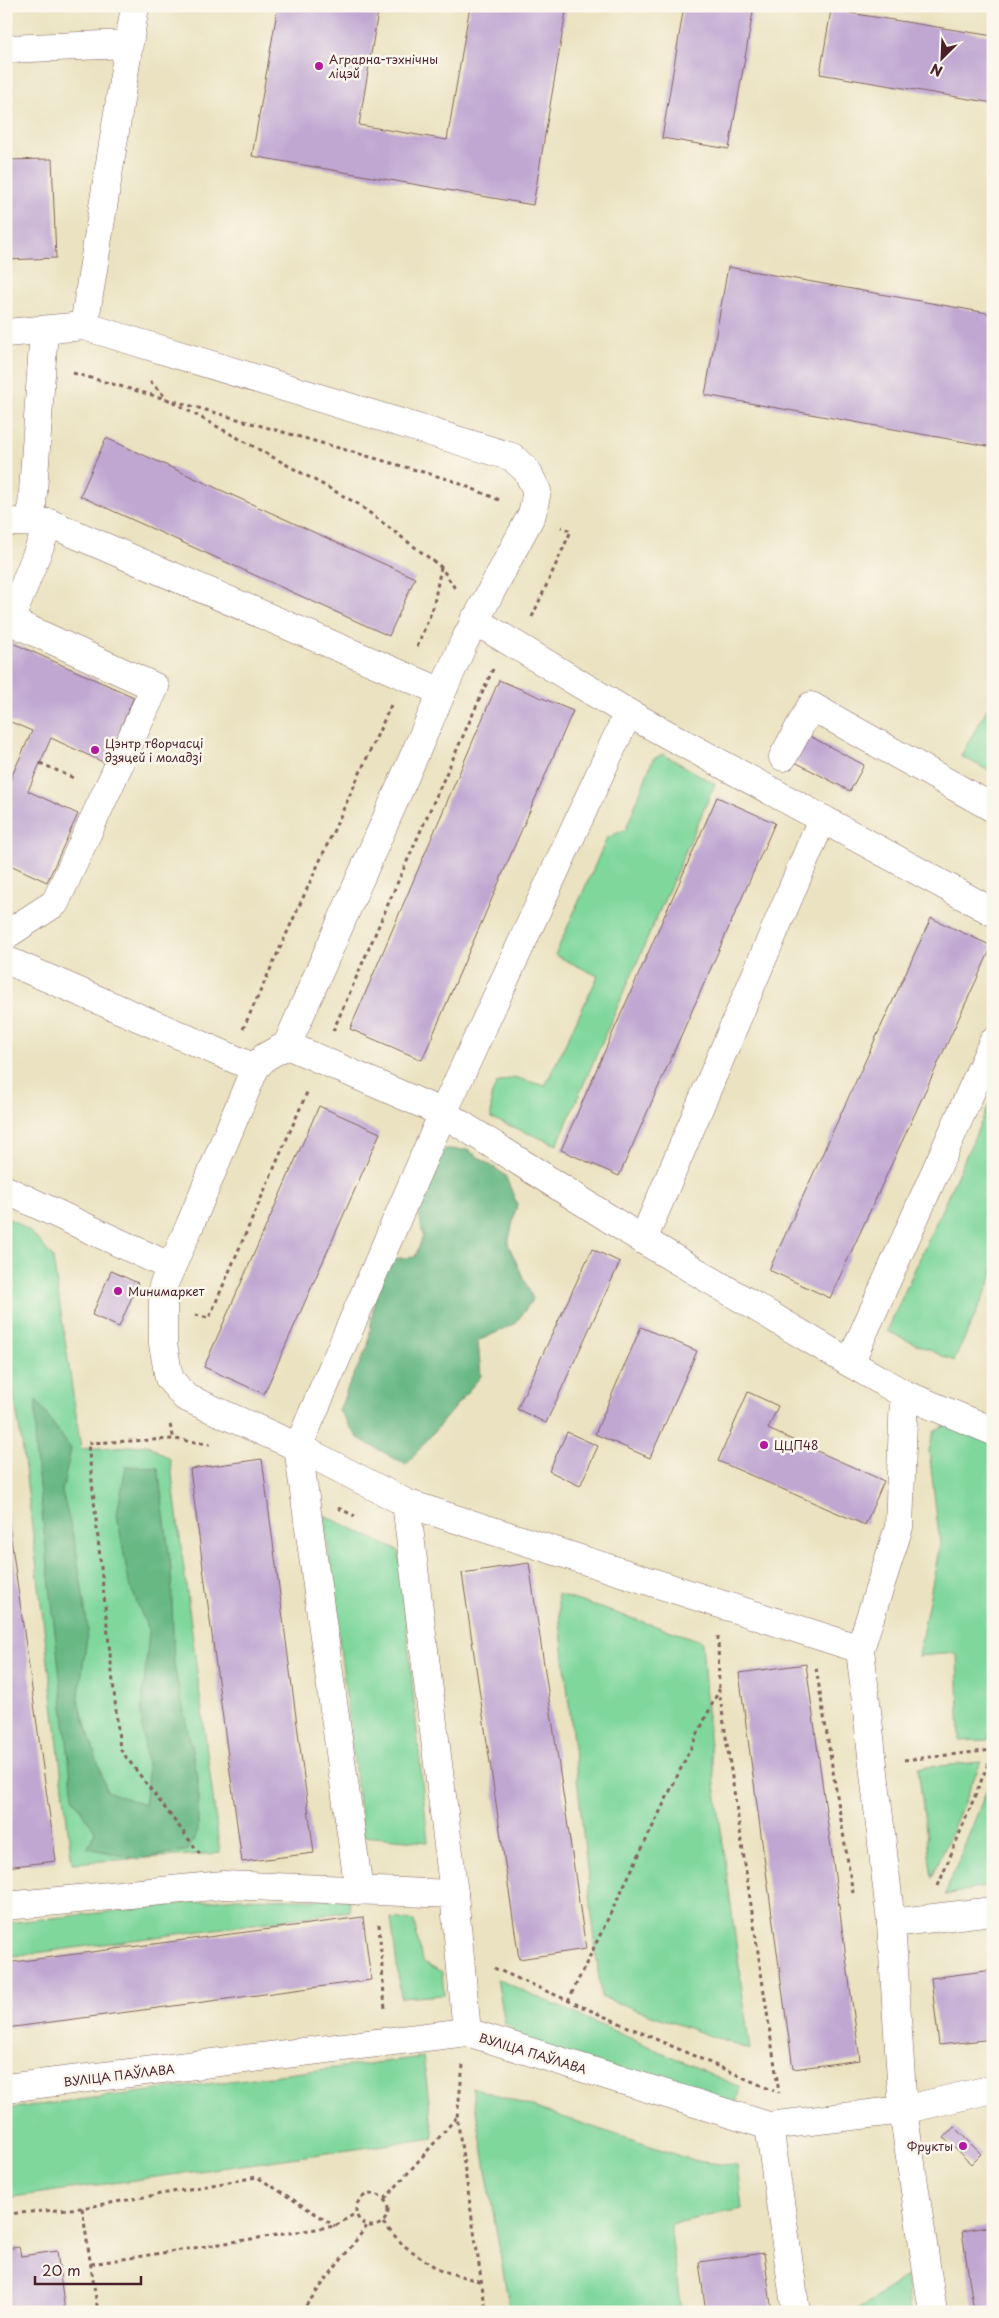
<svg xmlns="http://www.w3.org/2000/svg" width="999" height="2318" font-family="'Playpen Sans',sans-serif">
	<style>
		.green { fill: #7fd79c; stroke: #647b64 }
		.forest { fill: #67b884; stroke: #586c58 }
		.building { fill: #c0a7d2 }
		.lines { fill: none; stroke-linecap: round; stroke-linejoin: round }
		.minor-casing { stroke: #82635f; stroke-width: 29 }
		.path { stroke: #82635f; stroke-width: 3; stroke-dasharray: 4 4; stroke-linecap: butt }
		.minor { stroke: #fff; stroke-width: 28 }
		.poi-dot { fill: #b5179e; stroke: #fbf7ec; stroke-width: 2 }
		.labels { text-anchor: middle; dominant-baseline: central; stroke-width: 5; stroke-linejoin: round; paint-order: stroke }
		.poi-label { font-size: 12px; fill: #4a1f2b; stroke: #fbf7ec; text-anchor: start }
		.street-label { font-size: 12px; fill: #4a1f2b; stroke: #fbf7ec }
	</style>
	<rect width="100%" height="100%" fill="#fbf7ec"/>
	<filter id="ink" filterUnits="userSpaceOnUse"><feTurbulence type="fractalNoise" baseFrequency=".02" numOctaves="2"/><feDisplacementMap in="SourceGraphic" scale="10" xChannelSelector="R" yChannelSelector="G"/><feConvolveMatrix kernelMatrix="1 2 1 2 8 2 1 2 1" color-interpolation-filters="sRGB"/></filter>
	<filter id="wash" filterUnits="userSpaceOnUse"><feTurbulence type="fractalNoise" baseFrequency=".0096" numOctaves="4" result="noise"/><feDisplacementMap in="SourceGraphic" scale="20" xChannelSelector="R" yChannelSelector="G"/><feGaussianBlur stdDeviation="1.12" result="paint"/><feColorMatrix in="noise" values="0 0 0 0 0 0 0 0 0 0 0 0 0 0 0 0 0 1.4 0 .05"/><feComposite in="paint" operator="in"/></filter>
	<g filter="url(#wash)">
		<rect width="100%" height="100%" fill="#eae2c0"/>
		<g class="green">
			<path d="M 993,698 L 993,773 L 961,756 Z"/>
			<path d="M 663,754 L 715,784 L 557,1145 L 491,1118 L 491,1096 L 497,1083 L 514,1077 L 545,1086 L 598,976 L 555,955 L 607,838 L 626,829 L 653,759 Z"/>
			<path d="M 993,1096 L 993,1276 L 954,1361 L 887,1331 Z"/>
			<path d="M 6,1218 C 26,1224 41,1242 53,1258 L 81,1449 L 148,1445 L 170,1459 L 220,1853 L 72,1863 L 22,1443 L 6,1350 Z"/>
			<path d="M 952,1424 L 993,1440 L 993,1724 L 988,1740 L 960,1741 L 957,1653 L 918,1656 L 940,1545 L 929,1450 L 934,1432 L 943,1427 Z"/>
			<path d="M 324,1515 L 399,1551 L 428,1842 L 363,1836 Z"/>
			<path d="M 557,1594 L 702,1641 L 709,1738 L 750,2050 L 601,1997 Z"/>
			<path d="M 981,1762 L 932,1878 L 918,1768 Z"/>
			<path d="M 993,1774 L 993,1885 L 945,1895 Z"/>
			<path d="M 236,1898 L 349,1900 L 350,1911 L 6,1957 L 6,1923 Z"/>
			<path d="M 391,1918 L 414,1921 L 422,1961 L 442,1972 L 444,1995 L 401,1998 Z"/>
			<path d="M 497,1979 L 740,2087 L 736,2104 L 523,2041 L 505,2023 Z"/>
			<path d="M 423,2057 L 434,2138 L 6,2198 L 6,2109 Z"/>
			<path d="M 472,2087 L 696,2161 L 737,2166 L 742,2209 L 670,2224 L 681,2312 L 510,2312 Z"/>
			<path d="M 906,2277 L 910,2312 L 852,2312 L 856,2311 Z"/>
		</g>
		<g class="forest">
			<path d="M 446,1149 L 468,1150 L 505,1175 L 517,1204 L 508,1244 L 533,1299 L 515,1324 L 478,1341 L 481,1376 L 406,1465 L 358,1438 L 339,1411 L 348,1387 L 368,1346 L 374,1302 L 390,1259 L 415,1257 L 423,1236 L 418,1209 L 424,1170 Z"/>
			<path d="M 36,1400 L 71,1449 L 62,1491 L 76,1548 L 88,1630 L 78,1701 L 107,1791 L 144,1805 L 148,1774 L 141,1716 L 149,1632 L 129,1583 L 117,1514 L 126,1466 L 158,1468 L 171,1568 L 174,1665 L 198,1778 L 198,1831 L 188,1850 L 138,1859 L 88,1848 L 95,1831 L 73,1797 L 35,1449 Z"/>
		</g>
		<g id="blocks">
			<g class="building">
				<path d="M 278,6 L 379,6 L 359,125 L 447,140 L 470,6 L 567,6 L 533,205 L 252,156 Z"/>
				<path d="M 684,6 L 754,6 L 729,149 L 662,138 Z"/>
				<path d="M 831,10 L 993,36 L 993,103 L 820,74 Z"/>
				<path d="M 52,159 L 56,258 L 6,260 L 6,160 Z"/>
				<path d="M 728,267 L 993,314 L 993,447 L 705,395 Z"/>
				<path d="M 106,438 L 415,578 L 389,636 L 80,496 Z"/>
				<path d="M 6,640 L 134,697 L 105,763 L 51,738 L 28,791 L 78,814 L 47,882 L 6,863 L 6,781 L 9,782 L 32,731 L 6,720 Z"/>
				<path d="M 499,680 L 573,711 L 422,1060 L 350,1029 Z"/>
				<path d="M 808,735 L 864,765 L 850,791 L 795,762 Z"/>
				<path d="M 717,797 L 775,823 L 619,1176 L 561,1150 Z"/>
				<path d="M 931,918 L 992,946 L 830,1298 L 769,1270 Z"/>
				<path d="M 319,1106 L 380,1133 L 264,1394 L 204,1367 Z"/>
				<path d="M 592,1249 L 620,1262 L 546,1423 L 517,1409 Z"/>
				<path d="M 111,1271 L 138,1283 L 119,1327 L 92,1315 Z"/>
				<path d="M 641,1327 L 697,1351 L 650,1458 L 595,1434 Z"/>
				<path d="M 993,1374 L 993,1390 L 987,1388 Z"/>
				<path d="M 748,1392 L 778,1406 L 768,1429 L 884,1481 L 865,1525 L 718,1461 Z"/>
				<path d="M 567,1432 L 598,1446 L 580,1486 L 549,1471 Z"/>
				<path d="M 262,1459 L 314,1853 L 242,1862 L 190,1469 Z"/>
				<path d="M 6,1503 L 56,1861 L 6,1867 Z"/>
				<path d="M 529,1563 L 586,1949 L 519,1959 L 462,1573 Z"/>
				<path d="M 806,1664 L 860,2060 L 793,2069 L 739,1673 Z"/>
				<path d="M 363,1917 L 371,1980 L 6,2028 L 6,1963 Z"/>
				<path d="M 993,1970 L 993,2039 L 939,2045 L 931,1978 Z"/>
				<path d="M 954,2127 L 981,2154 L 971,2164 L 944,2138 Z"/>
				<path d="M 993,2226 L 993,2312 L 974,2312 L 962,2231 Z"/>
				<path d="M 19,2247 L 21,2256 L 57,2251 L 65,2312 L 6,2312 L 6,2249 Z"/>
				<path d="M 764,2253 L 772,2312 L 706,2312 L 699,2262 Z"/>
			</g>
		</g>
	</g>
	<g filter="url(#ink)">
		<use href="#blocks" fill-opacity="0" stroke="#82635f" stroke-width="1"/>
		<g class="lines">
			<defs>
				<g id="minor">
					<path d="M 6,49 L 128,44"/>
					<path d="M 84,326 L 135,6"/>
					<path d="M 6,333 L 84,326 L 512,457 L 527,471 L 537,491 L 532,514 L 464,642 L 287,1045 L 265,1057 L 255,1068 L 190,1225 L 163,1286 L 163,1344 L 169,1378 L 185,1397 L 298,1447 L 406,1503 L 860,1649"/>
					<path d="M 31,521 L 44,330"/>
					<path d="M 6,522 L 49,523 L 442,692"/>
					<path d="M 6,619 L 155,687 L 55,903 L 6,935"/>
					<path d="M 474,620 L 628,713 L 993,912"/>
					<path d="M 10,621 L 49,523"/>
					<path d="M 783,757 L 811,706 L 993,808"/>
					<path d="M 6,960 L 255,1068"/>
					<path d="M 287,1045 L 443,1113 L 643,1240 L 850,1363 L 904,1394 L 993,1431"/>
					<path d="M 6,1190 L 171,1267"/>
					<path d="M 643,1240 L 822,819"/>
					<path d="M 850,1363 L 993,1042"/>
					<path d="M 406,1503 L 454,1894"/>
					<path d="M 359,1891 L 298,1447 L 443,1113 L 628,713"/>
					<path d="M 6,1906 L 223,1885 L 454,1894 L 467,2032"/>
					<path d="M 891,1923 L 860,1649 L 899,1527 L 904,1394"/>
					<path d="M 6,2088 L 467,2032 L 769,2126 L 903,2110 L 993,2089"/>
					<path d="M 769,2126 L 796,2312"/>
					<path d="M 933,2312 L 903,2110 L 891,1923 L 993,1911"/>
				</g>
			</defs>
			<use href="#minor" class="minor-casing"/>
			<g class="path">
				<path d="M 73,373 L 166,399"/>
				<path d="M 150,381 L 167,399 L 358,504 L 441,567 L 456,590"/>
				<path d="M 174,401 L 451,480 L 502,501"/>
				<path d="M 532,617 L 571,531 L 561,527"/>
				<path d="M 417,647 L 433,608 L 441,567"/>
				<path d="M 40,763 L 76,779"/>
				<path d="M 243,1029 L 391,705"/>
				<path d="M 333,1031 L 396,886 L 493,669"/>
				<path d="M 195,1315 L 209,1318 L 308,1090"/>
				<path d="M 170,1425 L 174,1439"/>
				<path d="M 338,1508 L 355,1516"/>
				<path d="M 718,1636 L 719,1690"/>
				<path d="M 816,1668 L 853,1893"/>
				<path d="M 904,1760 L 993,1750"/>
				<path d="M 200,1854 L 120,1749 L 88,1443 L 174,1439 L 210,1444"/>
				<path d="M 938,1886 L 993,1752"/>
				<path d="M 379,1924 L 385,2010"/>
				<path d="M 494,1968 L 774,2091"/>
				<path d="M 568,2001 L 719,1690 L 779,2093"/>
				<path d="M 463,2065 L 457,2117 L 486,2312"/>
				<circle cx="372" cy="2210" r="16"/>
				<path d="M 385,2199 L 457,2117"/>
				<path d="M 82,2208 L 98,2312"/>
				<path d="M 6,2214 L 82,2208 L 257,2177 L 335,2226"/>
				<path d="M 383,2223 L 403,2245 L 439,2270 L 482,2282"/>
				<path d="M 91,2264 L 335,2226 L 356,2213"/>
				<path d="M 301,2312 L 367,2226"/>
			</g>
			<use href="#minor" class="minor"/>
		</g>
	</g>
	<g class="poi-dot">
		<circle cx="319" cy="66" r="5"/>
		<circle cx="95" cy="750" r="5"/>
		<circle cx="118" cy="1291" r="5"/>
		<circle cx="764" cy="1445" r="5"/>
		<circle cx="963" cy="2146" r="5"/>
	</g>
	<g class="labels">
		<g class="poi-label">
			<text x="329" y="59">Аграрна-тэхнічны<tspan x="329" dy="14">ліцэй</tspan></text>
			<text x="105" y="743">Цэнтр творчасці<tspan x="105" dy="14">дзяцей і моладзі</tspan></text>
			<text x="128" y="1291">Минимаркет</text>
			<text x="774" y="1445">ЦЦП48</text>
			<text x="953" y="2146" text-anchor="end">Фрукты</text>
		</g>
		<g class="street-label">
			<text transform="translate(533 2053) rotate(17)">ВУЛІЦА ПАЎЛАВА</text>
			<text transform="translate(119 2075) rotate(-7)">ВУЛІЦА ПАЎЛАВА</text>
		</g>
	</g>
	<rect width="999" height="2318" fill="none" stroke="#fbf7ec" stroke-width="25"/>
	<g transform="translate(942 58) rotate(204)" stroke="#fbf7ec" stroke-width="4" paint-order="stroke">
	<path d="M0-4L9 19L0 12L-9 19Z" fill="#4a1f2b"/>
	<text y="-8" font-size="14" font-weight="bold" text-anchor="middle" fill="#4a1f2b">N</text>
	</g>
	<path d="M35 2276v8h106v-8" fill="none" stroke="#4a1f2b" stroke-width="2.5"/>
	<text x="42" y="2276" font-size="15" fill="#4a1f2b" stroke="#fbf7ec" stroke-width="4" paint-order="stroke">20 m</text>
</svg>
